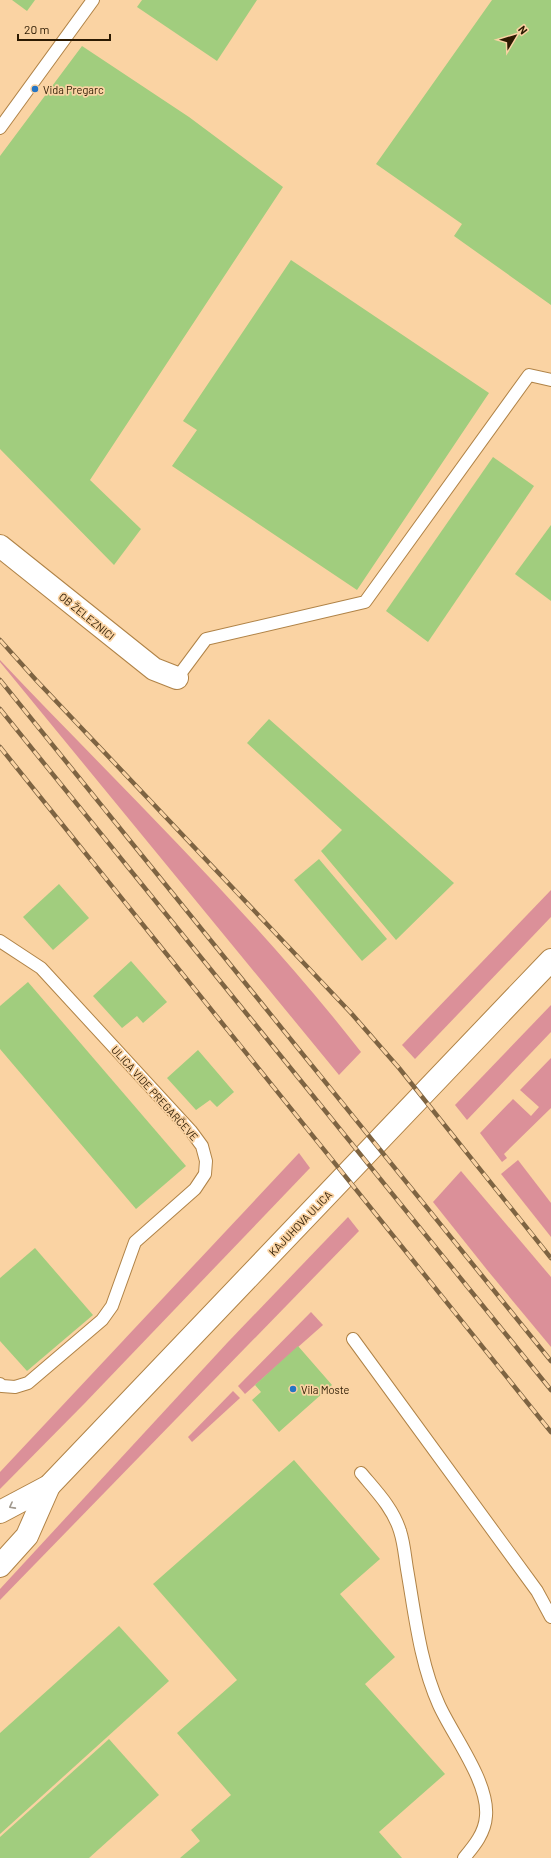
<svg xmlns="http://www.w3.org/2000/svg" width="551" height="1858" font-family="Barlow,sans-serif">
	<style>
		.green { fill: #db9099 }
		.building { fill: #a1cd7e }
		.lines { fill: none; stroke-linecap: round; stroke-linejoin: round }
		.lane-casing { stroke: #b08347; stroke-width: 14 }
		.street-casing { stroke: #b08347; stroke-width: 24 }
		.secondary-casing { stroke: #b08347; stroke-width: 24 }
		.lane { stroke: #fff; stroke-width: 12 }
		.street { stroke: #fff; stroke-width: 22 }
		.secondary { stroke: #fff; stroke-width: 22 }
		.rail-casing { stroke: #7e6442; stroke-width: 4.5 }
		.rail { stroke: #fad3a3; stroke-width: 3; stroke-dasharray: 9; stroke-linecap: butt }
		.oneway { stroke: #a0988d }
		.poi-dot { fill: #2575c4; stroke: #fad3a3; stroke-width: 1.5 }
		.labels { text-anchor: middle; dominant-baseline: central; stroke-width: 3.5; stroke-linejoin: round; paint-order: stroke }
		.poi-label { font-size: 11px; fill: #2c1a02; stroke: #fad3a3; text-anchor: start }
		.street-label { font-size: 11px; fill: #2c1a02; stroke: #fad3a3 }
	</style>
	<rect width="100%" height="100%" fill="#fad3a3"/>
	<g class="green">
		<path d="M 0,660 C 122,789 252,912 361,1052 L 339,1075 L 0,662 Z"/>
		<path d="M 551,890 L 551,917 L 415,1059 L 402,1045 Z"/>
		<path d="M 551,1005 L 551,1032 L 467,1120 L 455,1105 Z"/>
		<path d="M 551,1058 L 551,1108 L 504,1154 L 507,1158 L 502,1162 L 480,1133 L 513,1099 L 531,1116 L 539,1107 L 520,1090 Z"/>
		<path d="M 299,1153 L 310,1168 L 84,1404 L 0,1489 L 0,1472 Z"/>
		<path d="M 518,1160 L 551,1203 L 551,1237 L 501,1174 Z"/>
		<path d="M 461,1171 L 551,1277 L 551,1347 L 488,1271 L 433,1202 Z"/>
		<path d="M 348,1217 L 359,1231 L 0,1600 L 0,1589 L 228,1342 Z"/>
		<path d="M 311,1312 L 323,1325 L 245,1394 L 238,1386 Z"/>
		<path d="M 233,1391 L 240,1398 L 192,1442 L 188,1437 Z"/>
	</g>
	<g class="building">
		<path d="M 12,0 L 35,0 L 27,11 Z"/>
		<path d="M 142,0 L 257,0 L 217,61 L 137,7 Z"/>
		<path d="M 492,0 L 551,0 L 551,305 L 454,236 L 462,224 L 376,164 Z"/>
		<path d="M 82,46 L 189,117 L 283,187 L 90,480 L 141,529 L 114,565 L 0,449 L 0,156 Z"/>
		<path d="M 291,260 L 489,393 L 357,590 L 172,466 L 197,430 L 183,421 Z"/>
		<path d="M 493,457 L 534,486 L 428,642 L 386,611 Z"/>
		<path d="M 551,525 L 551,601 L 515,574 Z"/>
		<path d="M 269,719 L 454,883 L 396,940 L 321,851 L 342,830 L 247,743 Z"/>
		<path d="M 319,859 L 387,939 L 362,961 L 294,880 Z"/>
		<path d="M 59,884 L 89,918 L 53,950 L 23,917 Z"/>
		<path d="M 131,961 L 167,1002 L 143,1023 L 137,1016 L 122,1028 L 93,996 Z"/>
		<path d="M 28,982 L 186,1166 L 136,1209 L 0,1049 L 0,1006 Z"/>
		<path d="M 198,1050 L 234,1092 L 217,1107 L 210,1100 L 196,1110 L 167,1078 Z"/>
		<path d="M 35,1248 L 93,1315 L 27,1371 L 0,1341 L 0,1278 Z"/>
		<path d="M 298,1346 L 332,1385 L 279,1432 L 252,1400 L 261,1392 L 255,1385 Z"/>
		<path d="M 294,1460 L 380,1559 L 340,1594 L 395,1657 L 365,1684 L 445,1774 L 379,1832 L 402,1858 L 180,1858 L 200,1841 L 191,1830 L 231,1795 L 177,1733 L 237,1680 L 153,1584 Z"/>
		<path d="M 119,1626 L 169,1681 L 0,1834 L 0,1733 Z"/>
		<path d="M 109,1739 L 159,1795 L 89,1858 L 0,1858 L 0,1837 Z"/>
	</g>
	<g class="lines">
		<defs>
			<g id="lane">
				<path d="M 0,128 L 93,0"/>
				<path d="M 177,678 L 206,639 L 365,602 L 529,375 L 551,380"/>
				<path d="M 0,941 L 41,968 L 191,1131 L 202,1146 L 206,1161 L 205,1174 L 195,1189 L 135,1242 L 112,1306 L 102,1320 L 28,1383 L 15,1387 L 2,1386 L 0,1384"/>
				<path d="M 353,1339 L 537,1591 L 551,1617"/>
				<path d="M 361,1473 C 376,1491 393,1508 400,1531 C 404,1543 405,1557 407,1569 C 415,1615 420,1663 439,1705 C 453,1736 489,1782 486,1816 C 485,1833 474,1846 464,1858"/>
			</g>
			<path id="street" d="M 0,546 L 154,669 L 177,678"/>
			<g id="secondary">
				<path d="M 0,1512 L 49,1486 L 551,960"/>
				<path d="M 0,1566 L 27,1536 L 49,1486"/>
			</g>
		</defs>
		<use href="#lane" class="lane-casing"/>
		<use href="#street" class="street-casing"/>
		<use href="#secondary" class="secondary-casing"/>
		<use href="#lane" class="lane"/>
		<use href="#street" class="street"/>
		<use href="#secondary" class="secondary"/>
		<defs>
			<g id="rail">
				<path d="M 0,640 L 36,680 L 351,1013 L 399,1068 L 551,1258"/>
				<path d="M 0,680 L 551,1361"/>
				<path d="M 0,709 L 551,1390"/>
				<path d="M 0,747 L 551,1432"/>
			</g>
		</defs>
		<use href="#rail" class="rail-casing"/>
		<use href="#rail" class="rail"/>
	</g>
	<defs><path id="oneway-chevron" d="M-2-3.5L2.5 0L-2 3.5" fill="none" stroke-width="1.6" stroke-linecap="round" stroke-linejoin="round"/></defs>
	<use class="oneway" href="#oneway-chevron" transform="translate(12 1506) rotate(152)"/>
	<g class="poi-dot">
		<circle cx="35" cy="89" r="4"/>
		<circle cx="293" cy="1389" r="4"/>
	</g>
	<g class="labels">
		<g class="poi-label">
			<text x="43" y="89">Vida Pregarc</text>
			<text x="301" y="1389">Vila Moste</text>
		</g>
		<g class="street-label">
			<text transform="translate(87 616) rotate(39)">OB ŽELEZNICI</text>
			<text transform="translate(155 1093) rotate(48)">ULICA VIDE PREGARČEVE</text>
			<text transform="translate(300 1223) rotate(-46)">KAJUHOVA ULICA</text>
		</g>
	</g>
	<g transform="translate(515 36) rotate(52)" stroke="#fad3a3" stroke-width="3" paint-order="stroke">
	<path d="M0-3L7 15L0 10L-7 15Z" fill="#2c1a02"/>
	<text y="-6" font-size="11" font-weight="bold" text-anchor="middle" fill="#2c1a02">N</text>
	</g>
	<path d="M18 34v6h92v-6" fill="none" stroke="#2c1a02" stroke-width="2"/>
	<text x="24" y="34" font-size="12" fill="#2c1a02" stroke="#fad3a3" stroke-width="3" paint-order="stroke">20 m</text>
</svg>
